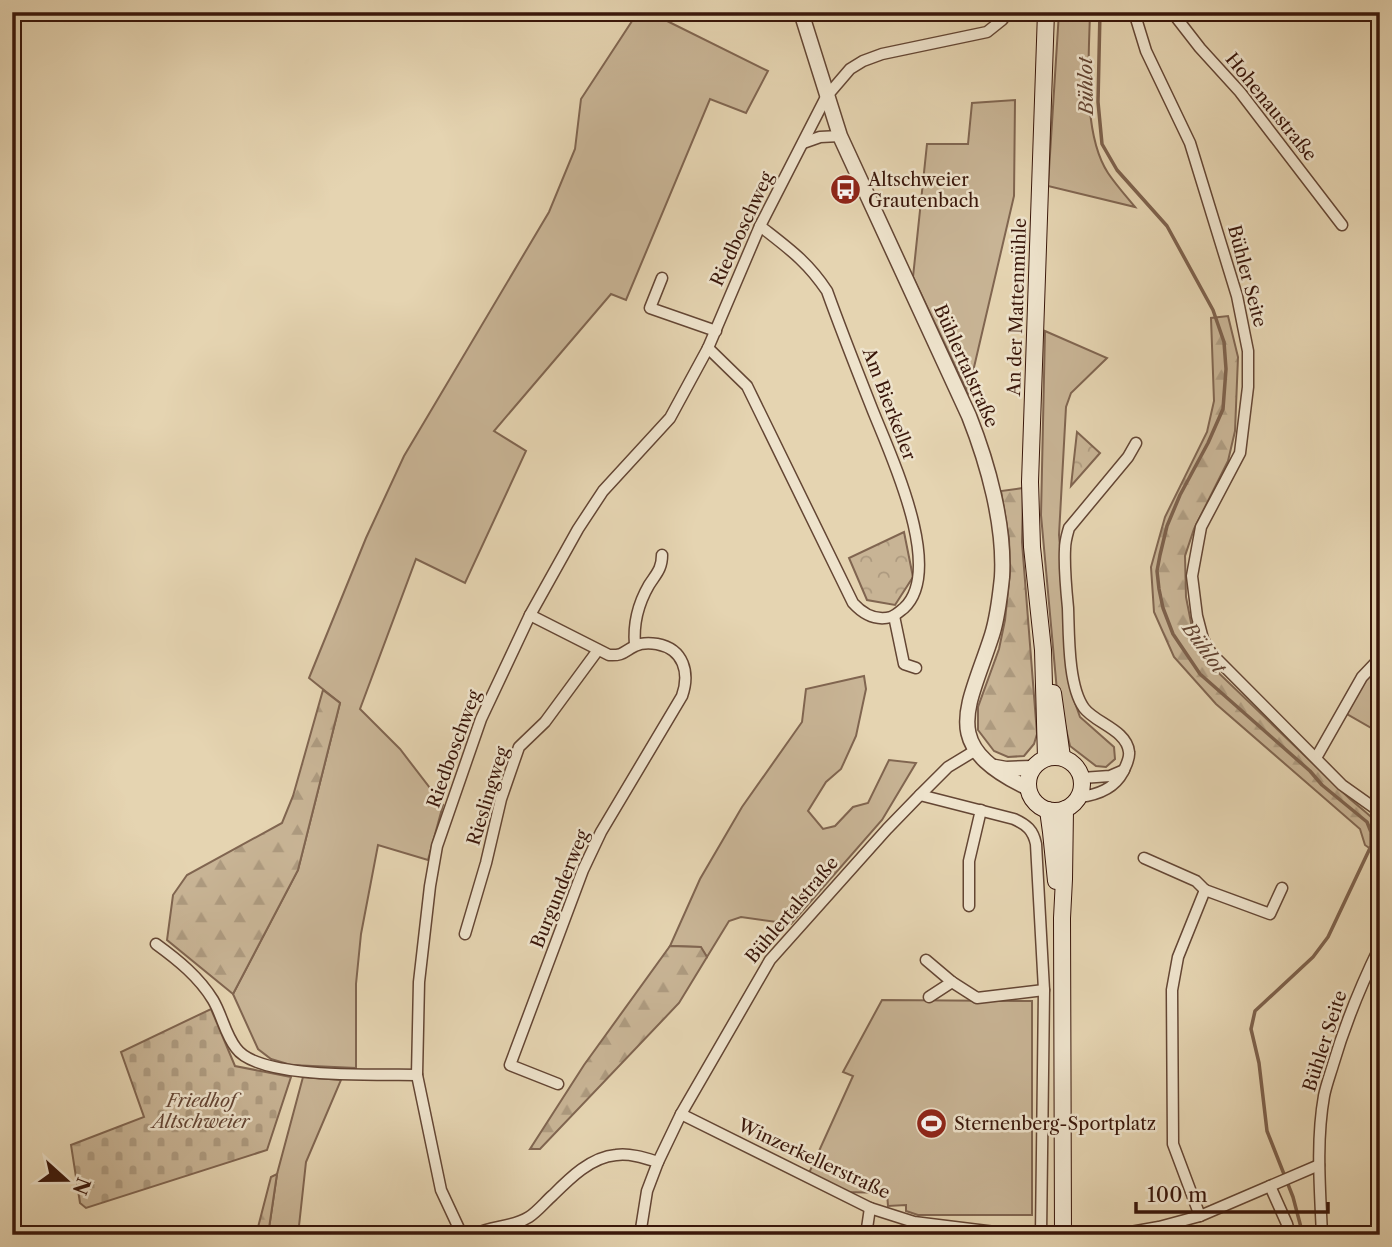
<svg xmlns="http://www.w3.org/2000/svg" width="1392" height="1247" font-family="'Libre Caslon Text',serif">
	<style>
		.green { fill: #c8b495; stroke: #806550; stroke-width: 2 }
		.forest { fill: url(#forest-firs); stroke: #806550; stroke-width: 2 }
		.cemetery { fill: url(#cemetery-stones); stroke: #806550; stroke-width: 2 }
		.park { fill: url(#park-crowns); stroke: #806550; stroke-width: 2 }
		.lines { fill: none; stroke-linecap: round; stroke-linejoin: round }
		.stream { stroke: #7d614c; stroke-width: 3.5 }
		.minor-casing { stroke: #644634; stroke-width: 13 }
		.tertiary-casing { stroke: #644634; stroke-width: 17 }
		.secondary-casing { stroke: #39160a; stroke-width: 18 }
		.minor { stroke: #eee3cc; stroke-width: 10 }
		.tertiary { stroke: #eee3cc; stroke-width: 14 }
		.secondary { stroke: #eee3cc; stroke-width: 16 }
		.labels { text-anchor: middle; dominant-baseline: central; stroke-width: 5; stroke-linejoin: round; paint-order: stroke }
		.street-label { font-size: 18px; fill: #39160a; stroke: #eee3cc }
		.poi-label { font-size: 18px; fill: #39160a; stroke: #eee3cc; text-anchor: start }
		.park-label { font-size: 18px; font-style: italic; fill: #644534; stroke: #eee3cc }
		.water-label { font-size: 19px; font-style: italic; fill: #614230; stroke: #eee3cc }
	</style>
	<defs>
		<pattern id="forest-firs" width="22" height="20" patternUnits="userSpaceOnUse" patternTransform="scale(1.75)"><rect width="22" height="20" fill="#c8b495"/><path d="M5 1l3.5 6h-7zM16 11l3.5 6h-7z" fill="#ad9a7f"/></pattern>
		<pattern id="cemetery-stones" width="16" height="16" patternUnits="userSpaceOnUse" patternTransform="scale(1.75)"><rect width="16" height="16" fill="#c8b495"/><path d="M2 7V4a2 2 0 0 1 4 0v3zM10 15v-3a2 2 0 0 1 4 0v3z" fill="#ad9a7f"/></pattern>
		<pattern id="park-crowns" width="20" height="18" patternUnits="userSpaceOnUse" patternTransform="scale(1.75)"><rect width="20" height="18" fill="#c8b495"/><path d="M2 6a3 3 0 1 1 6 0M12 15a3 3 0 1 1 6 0" fill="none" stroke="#ad9a7f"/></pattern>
	</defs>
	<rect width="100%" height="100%" fill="#e5d4b1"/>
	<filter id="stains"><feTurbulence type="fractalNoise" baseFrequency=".00286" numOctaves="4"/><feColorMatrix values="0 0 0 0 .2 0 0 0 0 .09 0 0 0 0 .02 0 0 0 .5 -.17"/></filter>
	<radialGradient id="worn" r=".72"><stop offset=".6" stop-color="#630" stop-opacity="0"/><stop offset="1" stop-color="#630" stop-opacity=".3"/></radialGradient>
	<g class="green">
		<path d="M 638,12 L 669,12 L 665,20 L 768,71 L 746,113 L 710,99 L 626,300 L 611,294 L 494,431 L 526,451 L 465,583 L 416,559 L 360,709 L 400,749 L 443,805 L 428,860 L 378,845 L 361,934 L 356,984 L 356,1068 L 291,1065 L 271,1059 L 258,1049 L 233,994 L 298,870 L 340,703 L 309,678 L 366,538 L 404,456 L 549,212 L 575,149 L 581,99 Z"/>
		<path d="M 1059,12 L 1090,12 C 1089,59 1082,133 1108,173 C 1116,185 1126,196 1135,207 L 1048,186 Z"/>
		<path d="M 1015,100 L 1014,196 L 968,393 L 913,277 L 927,144 L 968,144 L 972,103 Z"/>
		<path d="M 1045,331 L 1107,358 L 1071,393 L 1066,407 L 1059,535 L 1073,697 L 1080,717 L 1114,747 L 1115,759 L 1106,767 L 1096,766 L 1070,746 L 1057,691 L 1041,515 Z"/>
		<path d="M 1380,656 L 1380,733 L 1347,714 L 1365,679 Z"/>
		<path d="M 864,676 L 866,689 L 856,736 L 841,769 L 826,782 L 808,811 L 823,829 L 835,826 L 853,807 L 868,803 L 889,760 L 916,763 L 882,820 L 791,924 L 741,917 L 729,921 L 707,957 L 700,947 L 670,946 L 700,879 L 742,807 L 802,722 L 806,689 Z"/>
		<path d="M 882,1000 L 1032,1001 L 1032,1215 L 918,1215 L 906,1211 L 906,1205 L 888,1206 L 887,1193 L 845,1192 L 809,1173 L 853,1076 L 843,1072 Z"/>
		<path d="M 303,1077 L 341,1080 L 306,1162 L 298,1235 L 268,1235 L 277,1174 Z"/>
	</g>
	<g class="forest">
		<path d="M 1228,316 L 1238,357 L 1235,431 L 1228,461 L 1194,529 L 1185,556 L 1186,597 L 1194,638 L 1204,659 L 1350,799 C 1378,823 1380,819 1380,856 L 1365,845 L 1360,829 L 1216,704 L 1174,657 L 1154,612 L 1151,567 L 1165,517 L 1207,432 L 1214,401 L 1211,318 Z"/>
		<path d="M 1023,488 L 1022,542 L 1037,734 L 1034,744 L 1024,756 L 1008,757 L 994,751 L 978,730 L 978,707 L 999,649 L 1005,620 L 1010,572 L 1009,539 L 1001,491 Z"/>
		<path d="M 323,690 L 340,703 L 298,870 L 233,994 L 167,940 L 173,895 L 187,875 L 282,823 L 293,796 Z"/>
		<path d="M 670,946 L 701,947 L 707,957 L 679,1003 L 540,1149 L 530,1149 L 584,1065 Z"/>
		<path d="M 277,1174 L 268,1235 L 256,1235 L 271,1177 Z"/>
	</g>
	<path class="cemetery" d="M 211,1009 L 235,1066 L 291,1077 L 267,1150 L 86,1208 L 80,1203 L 71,1145 L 144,1117 L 121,1052 Z"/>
	<g class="park">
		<path d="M 1077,432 L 1100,453 L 1071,486 Z"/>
		<path d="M 904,532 L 913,577 L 895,605 L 867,600 L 849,558 Z"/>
	</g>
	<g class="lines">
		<path class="stream" d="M 1100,12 L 1098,102 L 1102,144 L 1117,170 L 1167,226 L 1213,310 L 1224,342 L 1226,369 L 1223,409 L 1208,443 L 1180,495 L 1167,526 L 1160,555 L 1157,571 L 1159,589 L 1163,608 L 1173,634 L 1200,674 L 1310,771 L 1322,785 L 1367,822 L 1371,832 L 1371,846 L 1328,937 L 1313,957 L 1255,1011 L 1251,1029 L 1259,1063 L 1267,1131 L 1293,1197 L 1303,1235"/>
		<defs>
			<g id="minor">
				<path d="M 1134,12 L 1146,51 L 1190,143 L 1237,296 L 1248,351 L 1248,387 L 1240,453 L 1201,527 L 1192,576 L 1197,616 L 1203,639 L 1211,653 L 1342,785 L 1380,812"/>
				<path d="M 1172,12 L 1200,48 L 1240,92 L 1342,225"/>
				<path d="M 803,143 L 820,137 L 840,136"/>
				<path d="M 662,278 L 650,308 L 716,331"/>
				<path d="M 708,348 L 747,386 L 853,603 C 863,614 876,621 891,617 C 896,615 899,612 904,608 C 946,569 888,450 871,406 C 856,368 841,330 827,291 C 807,261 788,248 760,226"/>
				<path d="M 530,615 L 609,655 C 624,656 624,651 635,646 C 641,643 650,643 657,644 C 684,649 690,673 682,696 L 601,832 L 583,870 L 510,1065 L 558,1084"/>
				<path d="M 894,616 L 904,664 L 916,668"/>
				<path d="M 635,645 C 633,623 638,604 649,585 C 656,574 662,569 662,555"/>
				<path d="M 1316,758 L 1362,677 L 1380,658"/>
				<path d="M 1082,778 L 1110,776 L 1124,770"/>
				<path d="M 920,795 L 1014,819 C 1027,825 1033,830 1036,844 L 1044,990 L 1041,1235"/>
				<path d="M 1079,797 C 1098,795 1114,789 1123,772 C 1126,765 1130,759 1129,752 C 1127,730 1095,723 1084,708 C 1068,686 1069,634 1068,608 C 1066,588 1064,568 1065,549 C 1065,541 1067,535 1069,528 L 1128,457 L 1136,443"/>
				<path d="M 1144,858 L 1196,881 L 1205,890 L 1178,957 L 1172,990 L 1173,1144 L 1200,1216"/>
				<path d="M 1205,890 L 1270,914 L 1282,888"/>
				<path d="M 969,906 L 969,861 L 981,810"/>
				<path d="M 465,934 L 486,863 L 501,799 L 519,747 L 545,722 L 598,650"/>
				<path d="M 156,944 C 178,960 199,977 213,1000 C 222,1015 225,1034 236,1048 C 258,1080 379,1074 417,1075"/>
				<path d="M 926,960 L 952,982 L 977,998 L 1044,990"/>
				<path d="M 929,997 L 952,982"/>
				<path d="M 681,1114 L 870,1208 L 914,1222 L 1019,1235"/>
				<path d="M 1270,1186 L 1287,1224 L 1290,1235"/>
				<path d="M 462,1235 L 441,1190 L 417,1075 L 419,982 L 430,886 L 437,846 L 481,719 L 530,615 L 578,529 L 603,491 L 670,418 L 708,348 L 760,226 L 826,97 L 850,69 L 863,61 L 882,54 L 987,32 L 1002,20 L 1008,12"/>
				<path d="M 473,1235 C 491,1225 512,1228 529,1217 C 538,1211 545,1202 553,1195 C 570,1178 591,1157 616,1155 C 630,1153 645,1158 658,1162"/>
				<path d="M 640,1235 L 647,1191 L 658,1162 L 681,1114 L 770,960 L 887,829 L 920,795 L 948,767 L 976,750"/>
				<path d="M 866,1235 L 870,1208"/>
				<path d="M 1114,1235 L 1159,1227 L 1200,1216 L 1319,1165"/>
				<path d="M 1322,1235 C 1320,1189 1316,1141 1324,1096 C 1326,1086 1330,1075 1333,1065 C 1345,1024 1361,985 1380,946"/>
			</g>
			<g id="tertiary">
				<path d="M 801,12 L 840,136 L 969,416 C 988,464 1005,525 1002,577 C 1000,596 998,616 992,635 C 968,710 938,745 1028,788"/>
				<path d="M 995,767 L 1006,769 L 1032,768"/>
			</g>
			<g id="secondary">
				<path d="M 1053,693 L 1062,757"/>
				<circle cx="1055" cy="784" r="27"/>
				<path d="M 1046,758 L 1043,650 L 1032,547 L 1030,482 L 1046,12"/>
				<path d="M 1048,810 L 1051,832 L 1056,881"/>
				<path d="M 1063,1235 L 1062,918 L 1064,879 L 1065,809"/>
			</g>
		</defs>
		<use href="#minor" class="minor-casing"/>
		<use href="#tertiary" class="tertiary-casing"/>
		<use href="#secondary" class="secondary-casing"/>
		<use href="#minor" class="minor"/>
		<use href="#tertiary" class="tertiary"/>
		<use href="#secondary" class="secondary"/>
	</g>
	<defs>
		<symbol id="bus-disc" viewBox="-11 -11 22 22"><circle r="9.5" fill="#8f2418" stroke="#eee3cc"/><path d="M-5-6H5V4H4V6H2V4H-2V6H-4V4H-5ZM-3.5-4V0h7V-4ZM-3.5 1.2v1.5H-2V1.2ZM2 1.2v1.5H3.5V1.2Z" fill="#fff"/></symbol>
		<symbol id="stadium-disc" viewBox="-11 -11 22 22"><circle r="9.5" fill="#8f2418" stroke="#eee3cc"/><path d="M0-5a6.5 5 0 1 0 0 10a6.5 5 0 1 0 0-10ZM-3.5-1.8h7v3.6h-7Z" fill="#fff"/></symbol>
	</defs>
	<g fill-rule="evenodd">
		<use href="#bus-disc" x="828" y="172" width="35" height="35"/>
		<use href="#stadium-disc" x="914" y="1106" width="35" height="35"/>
	</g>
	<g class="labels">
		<g class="street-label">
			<text transform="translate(1271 107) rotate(51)">Hohenaustraße</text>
			<text transform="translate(742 229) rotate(-65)">Riedboschweg</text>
			<text transform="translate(1247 276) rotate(75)">Bühler Seite</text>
			<text transform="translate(1017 307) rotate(-88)">An der Mattenmühle</text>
			<text transform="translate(966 366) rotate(66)">Bühlertalstraße</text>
			<text transform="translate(889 404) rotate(69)">Am Bierkeller</text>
			<text transform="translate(454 749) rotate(-70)">Riedboschweg</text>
			<text transform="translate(488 796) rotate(-73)">Rieslingweg</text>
			<text transform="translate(560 889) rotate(-68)">Burgunderweg</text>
			<text transform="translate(792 910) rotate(-50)">Bühlertalstraße</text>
			<text transform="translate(1325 1041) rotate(-72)">Bühler Seite</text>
			<text transform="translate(814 1159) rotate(25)">Winzerkellerstraße</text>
		</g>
		<g class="poi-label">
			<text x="868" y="180">Altschweier<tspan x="868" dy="21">Grautenbach</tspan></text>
			<text x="954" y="1124">Sternenberg-Sportplatz</text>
		</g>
		<g class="park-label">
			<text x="201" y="1101">Friedhof<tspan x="201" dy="21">Altschweier</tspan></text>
		</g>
		<g class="water-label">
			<text transform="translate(1086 86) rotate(-91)">Bühlot</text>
			<text transform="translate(1204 648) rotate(54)">Bühlot</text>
		</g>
	</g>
	<rect width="1392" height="1247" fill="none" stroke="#e5d4b1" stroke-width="42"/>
	<rect x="14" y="14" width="1364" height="1219" fill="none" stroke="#39160a" stroke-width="3.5"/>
	<rect x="21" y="21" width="1350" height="1205" fill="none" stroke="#39160a" stroke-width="2"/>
	<g transform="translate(66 1180) rotate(111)" stroke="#eee3cc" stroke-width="5" paint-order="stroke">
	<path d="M0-5L12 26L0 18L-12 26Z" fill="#39160a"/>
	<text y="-10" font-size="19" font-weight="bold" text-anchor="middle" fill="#39160a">N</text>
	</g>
	<path d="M1136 1202v10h192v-10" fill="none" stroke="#39160a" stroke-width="3.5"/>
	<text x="1147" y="1202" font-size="21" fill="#39160a" stroke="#eee3cc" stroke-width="5" paint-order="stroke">100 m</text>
	<rect width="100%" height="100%" filter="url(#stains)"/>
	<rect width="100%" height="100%" fill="url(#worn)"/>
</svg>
